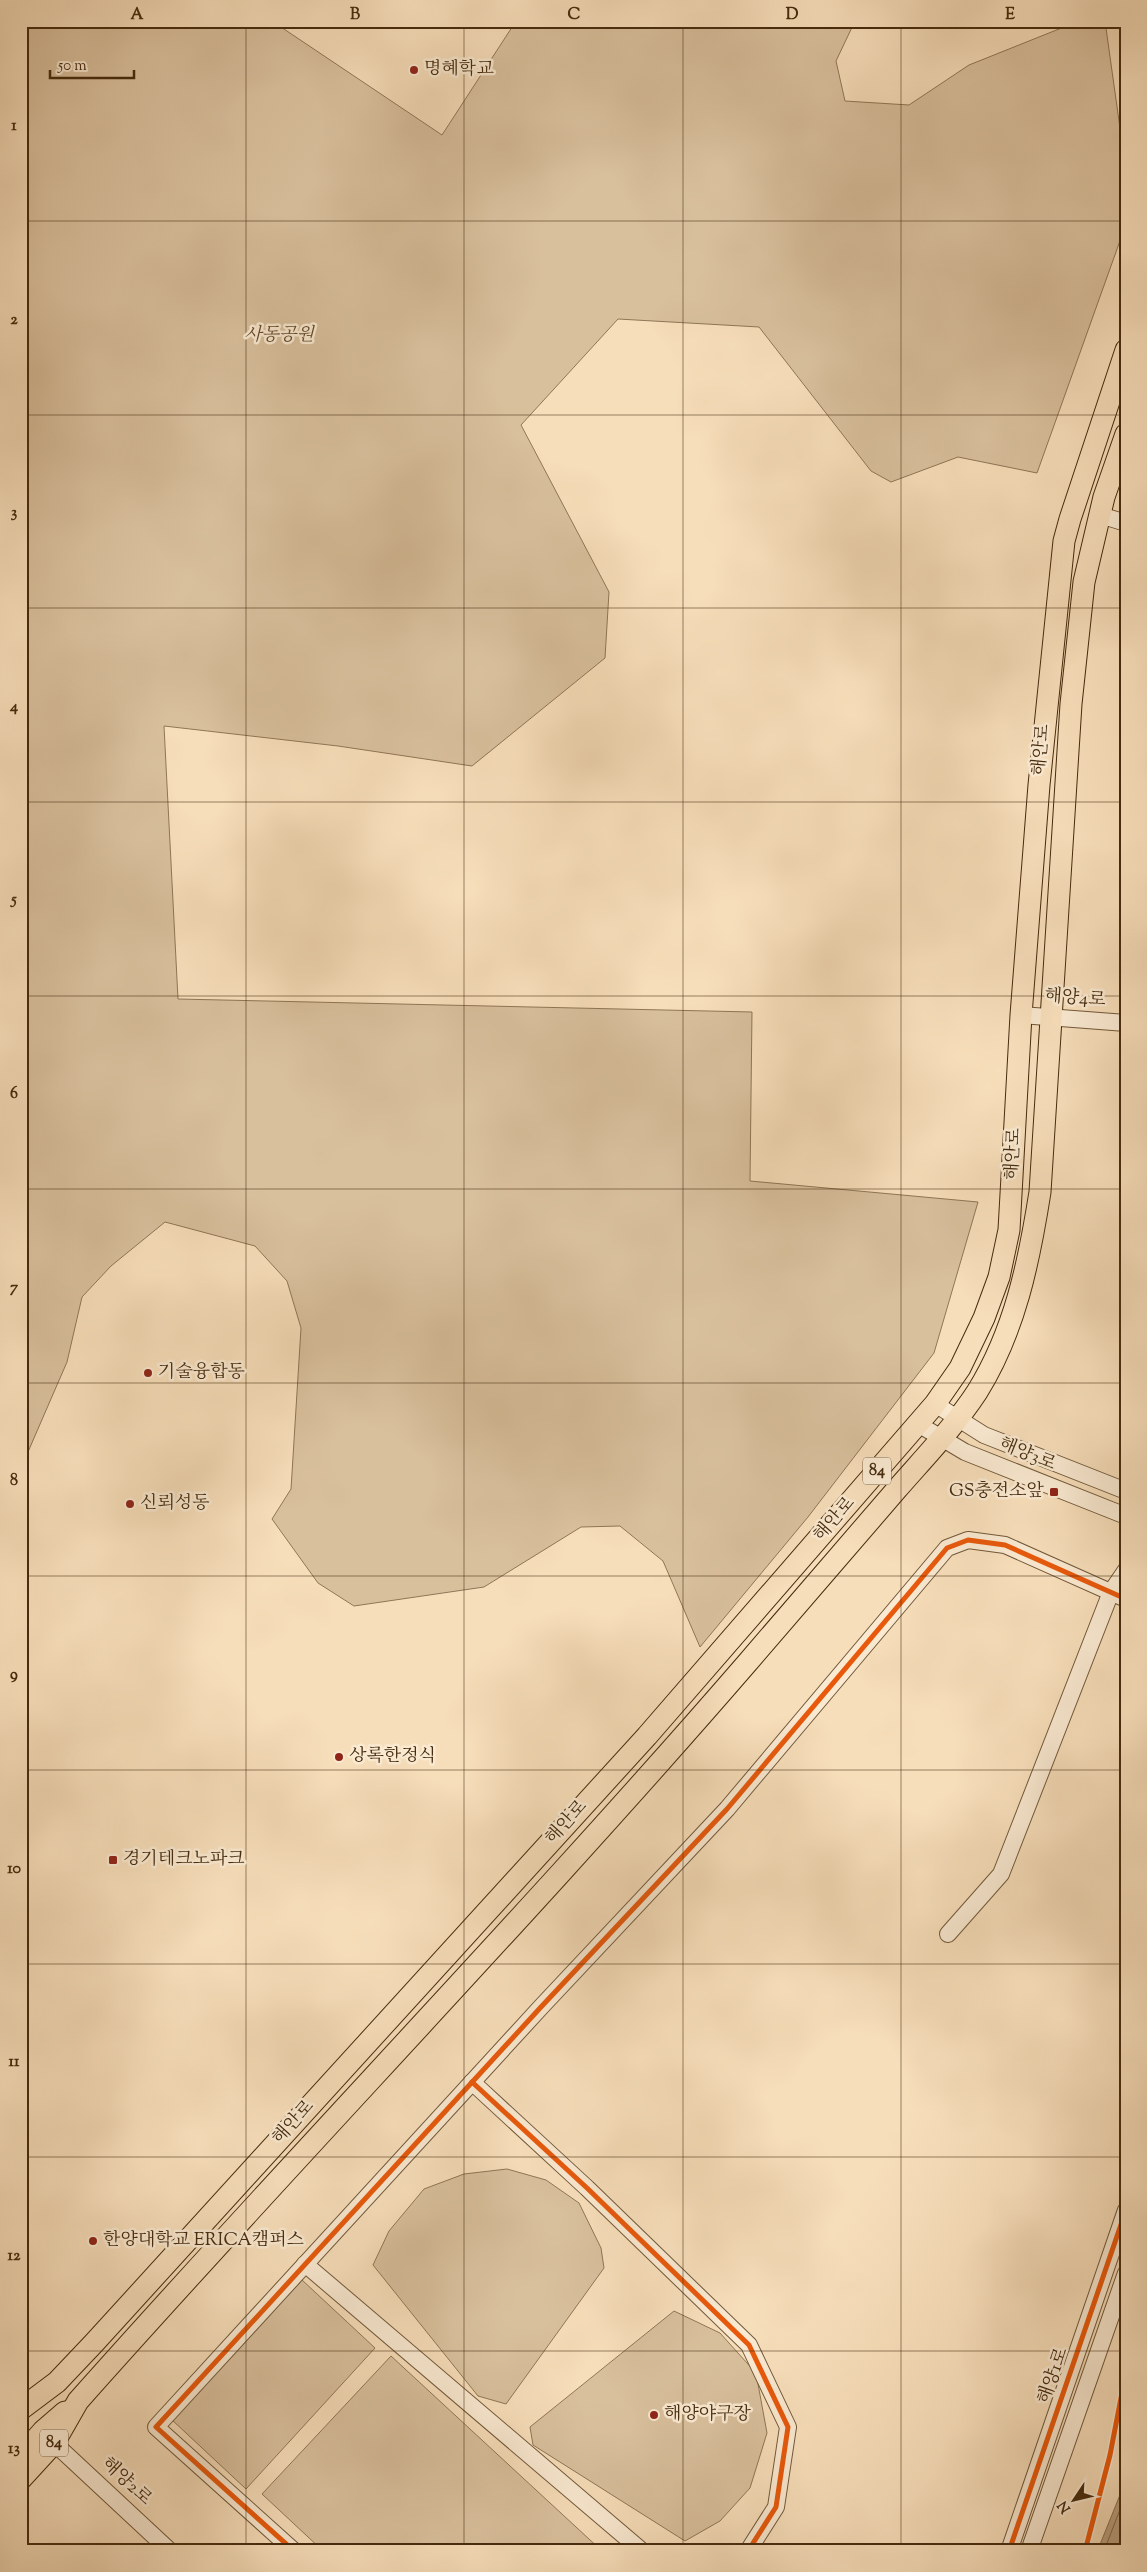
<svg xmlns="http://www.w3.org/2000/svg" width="1147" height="2572" font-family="'Sorts Mill Goudy','Noto Serif KR',serif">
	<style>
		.green { fill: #d9c09d; stroke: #907656 }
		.water { fill: #bba180; stroke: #8c7252 }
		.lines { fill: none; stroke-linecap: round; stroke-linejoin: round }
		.shore { stroke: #806647; stroke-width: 1 }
		.minor-casing { stroke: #725839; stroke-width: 18 }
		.major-casing { stroke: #462b0e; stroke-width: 23 }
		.minor { stroke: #faead2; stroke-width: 16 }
		.major { stroke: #f7deba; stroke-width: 21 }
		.cycleway-casing { stroke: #faead2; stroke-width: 8 }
		.cycleway { stroke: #e8590c; stroke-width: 5 }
		.grid { fill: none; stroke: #462b0e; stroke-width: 1; stroke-opacity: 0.55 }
		.poi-dot { fill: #8f2418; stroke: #faead2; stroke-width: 2 }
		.labels { text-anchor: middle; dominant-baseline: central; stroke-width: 5; stroke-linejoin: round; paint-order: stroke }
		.shield { fill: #faead2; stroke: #7c6449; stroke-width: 1 }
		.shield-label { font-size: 16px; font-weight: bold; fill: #462b0e }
		.poi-label { font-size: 18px; fill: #462b0e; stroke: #faead2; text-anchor: start }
		.park-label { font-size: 18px; font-style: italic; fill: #63492b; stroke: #faead2 }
		.street-label { font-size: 18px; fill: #462b0e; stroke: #faead2 }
		.neatline { fill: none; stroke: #462b0e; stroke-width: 2 }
		.grid-label { font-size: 16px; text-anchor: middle; font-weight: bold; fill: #462b0e }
	</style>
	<rect width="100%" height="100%" fill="#f7deba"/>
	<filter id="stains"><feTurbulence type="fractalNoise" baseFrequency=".004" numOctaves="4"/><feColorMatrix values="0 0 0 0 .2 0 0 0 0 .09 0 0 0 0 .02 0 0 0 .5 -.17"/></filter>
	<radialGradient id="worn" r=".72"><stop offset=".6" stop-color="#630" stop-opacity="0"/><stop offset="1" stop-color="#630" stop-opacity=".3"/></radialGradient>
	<g class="green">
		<path d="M 21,21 L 272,21 L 442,135 L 516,21 L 855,21 L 836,61 L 845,101 L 909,105 L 969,65 L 1079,21 L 1105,21 L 1126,171 L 1126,224 L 1037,473 L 958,457 L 891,482 L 871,471 L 759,327 L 618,319 L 521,425 L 609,592 L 605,658 L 472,766 L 338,746 L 164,726 L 178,999 L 752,1012 L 750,1181 L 978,1202 L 934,1353 L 808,1517 L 700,1647 L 663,1561 L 620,1526 L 581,1527 L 484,1587 L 354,1606 L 318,1583 L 272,1519 L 291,1489 L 301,1328 L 287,1281 L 255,1246 L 165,1222 L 111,1266 L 82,1297 L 67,1362 L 21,1468 Z"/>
		<path d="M 507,2169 L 546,2180 L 579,2203 L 601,2248 L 604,2268 L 506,2404 L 478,2396 L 373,2265 L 389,2231 L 424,2189 L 464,2174 Z"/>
		<path d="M 301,2279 L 375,2348 L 246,2489 L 171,2419 Z"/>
		<path d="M 674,2311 L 720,2333 L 756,2373 L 767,2433 L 750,2488 L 720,2521 L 685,2541 L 533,2445 L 530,2427 Z"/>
		<path d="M 391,2356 L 602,2551 L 323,2551 L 262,2494 Z"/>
	</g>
	<path class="water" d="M 1126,2480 L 1126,2551 L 1098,2551 L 1099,2547 Z"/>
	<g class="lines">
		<path class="shore" d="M 1104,2551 L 1126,2494"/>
		<defs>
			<g id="minor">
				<path d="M 1100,515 L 1126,523"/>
				<path d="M 1021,1015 L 1126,1023"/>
				<path d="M 935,1404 L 984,1435 L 1126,1491"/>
				<path d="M 918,1424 L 965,1452 L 1126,1516"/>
				<path d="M 948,1934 L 1001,1874 L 1111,1592 L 1126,1570"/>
				<path d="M 472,2082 L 587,2188 L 749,2345 L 788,2427 L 776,2507 L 748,2551"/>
				<path d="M 305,2264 L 642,2551"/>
				<path d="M 54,2443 L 170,2551"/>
				<path d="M 294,2551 L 156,2427 L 541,2007 L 727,1809 L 947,1548 L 968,1540 L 1005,1545 L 1126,1599"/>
				<path d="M 1009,2551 L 1126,2210"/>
				<path d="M 1029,2551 L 1126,2273"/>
			</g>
			<g id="major">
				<path d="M 21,2409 L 57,2382 L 94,2343 L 647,1736 L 935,1404 L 960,1368 L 984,1318 L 999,1277 L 1009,1230 L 1021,1015 L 1039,785 L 1064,541 L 1070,519 L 1126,350"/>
				<path d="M 21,2456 L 43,2431 L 65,2412"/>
				<path d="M 21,2479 L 54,2443 L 78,2401 C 299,2152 531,1913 748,1662 C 798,1604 847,1547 897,1489 C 924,1458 954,1427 977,1392 C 1015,1331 1029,1262 1040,1192 L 1071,704 L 1084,582 L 1104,497 L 1126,434"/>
			</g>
		</defs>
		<use href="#minor" class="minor-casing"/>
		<use href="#major" class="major-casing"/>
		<use href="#minor" class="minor"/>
		<use href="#major" class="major"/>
		<defs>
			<g id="cycleway">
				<path d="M 472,2082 L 587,2188 L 749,2345 L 788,2427 L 776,2507 L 748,2551"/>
				<path d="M 294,2551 L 156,2427 L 541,2007 L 727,1809 L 947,1548 L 968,1540 L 1005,1545 L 1126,1599"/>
				<path d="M 1009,2551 L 1126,2210"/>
				<path d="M 1085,2551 L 1110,2455 L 1126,2372"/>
			</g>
		</defs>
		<use href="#cycleway" class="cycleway-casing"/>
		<use href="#cycleway" class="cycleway"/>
	</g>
	<path class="grid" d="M 246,21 L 246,2551M 464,21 L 464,2551M 683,21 L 683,2551M 901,21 L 901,2551M 21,221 L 1126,221M 21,415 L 1126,415M 21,608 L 1126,608M 21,802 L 1126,802M 21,996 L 1126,996M 21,1189 L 1126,1189M 21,1383 L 1126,1383M 21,1576 L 1126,1576M 21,1770 L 1126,1770M 21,1964 L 1126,1964M 21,2157 L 1126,2157M 21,2351 L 1126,2351"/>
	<g class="poi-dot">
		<circle cx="414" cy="70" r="5"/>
		<circle cx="148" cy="1373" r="5"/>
		<rect x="1049" y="1487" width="10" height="10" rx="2.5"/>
		<circle cx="130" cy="1504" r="5"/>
		<circle cx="339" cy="1757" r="5"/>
		<rect x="108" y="1855" width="10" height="10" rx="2.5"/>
		<circle cx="93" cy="2241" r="5"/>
		<circle cx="654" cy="2415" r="5"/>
	</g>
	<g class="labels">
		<g class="shield">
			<rect x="863" y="1457.5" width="28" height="27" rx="4"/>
			<rect x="40" y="2429.5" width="28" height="27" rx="4"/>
		</g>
		<g class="shield-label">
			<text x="877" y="1471">84</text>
			<text x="54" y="2443">84</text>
		</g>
		<g class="poi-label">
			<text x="424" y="70">명혜학교</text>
			<text x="158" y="1373">기술융합동</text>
			<text x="1044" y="1492" text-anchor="end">GS충전소앞</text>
			<text x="140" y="1504">신뢰성동</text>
			<text x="349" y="1757">상록한정식</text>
			<text x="123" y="1860">경기테크노파크</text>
			<text x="103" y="2241">한양대학교 ERICA캠퍼스</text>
			<text x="664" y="2415">해양야구장</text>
		</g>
		<g class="park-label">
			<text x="279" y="336">사동공원</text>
		</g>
		<g class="street-label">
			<text transform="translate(1042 750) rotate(-85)">해안로</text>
			<text transform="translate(1075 999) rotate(4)">해양4로</text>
			<text transform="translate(1014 1154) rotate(-87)">해안로</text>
			<text transform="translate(1027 1455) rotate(22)">해양3로</text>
			<text transform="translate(835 1520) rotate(-49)">해안로</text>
			<text transform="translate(567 1823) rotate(-48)">해안로</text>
			<text transform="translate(294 2123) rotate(-48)">해안로</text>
			<text transform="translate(1054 2376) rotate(-71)">해양1로</text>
			<text transform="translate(126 2482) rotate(43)">해양2로</text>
		</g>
	</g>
	<rect width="1147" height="2572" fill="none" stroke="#f7deba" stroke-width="55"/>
	<g transform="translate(1074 2500) rotate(235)" stroke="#faead2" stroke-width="4" paint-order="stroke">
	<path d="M0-4L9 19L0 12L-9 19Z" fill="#462b0e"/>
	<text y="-8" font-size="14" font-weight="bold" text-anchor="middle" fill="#462b0e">N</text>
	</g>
	<path d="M50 70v8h84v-8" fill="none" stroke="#462b0e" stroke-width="2.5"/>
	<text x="58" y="70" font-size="15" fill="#462b0e" stroke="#faead2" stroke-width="4" paint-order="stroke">50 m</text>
	<rect x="28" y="28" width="1092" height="2516" class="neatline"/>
	<g class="grid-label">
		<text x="137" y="19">A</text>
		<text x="355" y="19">B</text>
		<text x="574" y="19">C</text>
		<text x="792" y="19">D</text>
		<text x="1010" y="19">E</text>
		<text x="14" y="130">1</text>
		<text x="14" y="324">2</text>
		<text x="14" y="517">3</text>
		<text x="14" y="711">4</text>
		<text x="14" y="904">5</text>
		<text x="14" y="1098">6</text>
		<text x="14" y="1292">7</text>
		<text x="14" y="1485">8</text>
		<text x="14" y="1679">9</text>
		<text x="14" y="1873">10</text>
		<text x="14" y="2066">11</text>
		<text x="14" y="2260">12</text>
		<text x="14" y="2453">13</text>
	</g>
	<rect width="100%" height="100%" filter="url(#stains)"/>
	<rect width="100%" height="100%" fill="url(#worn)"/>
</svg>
